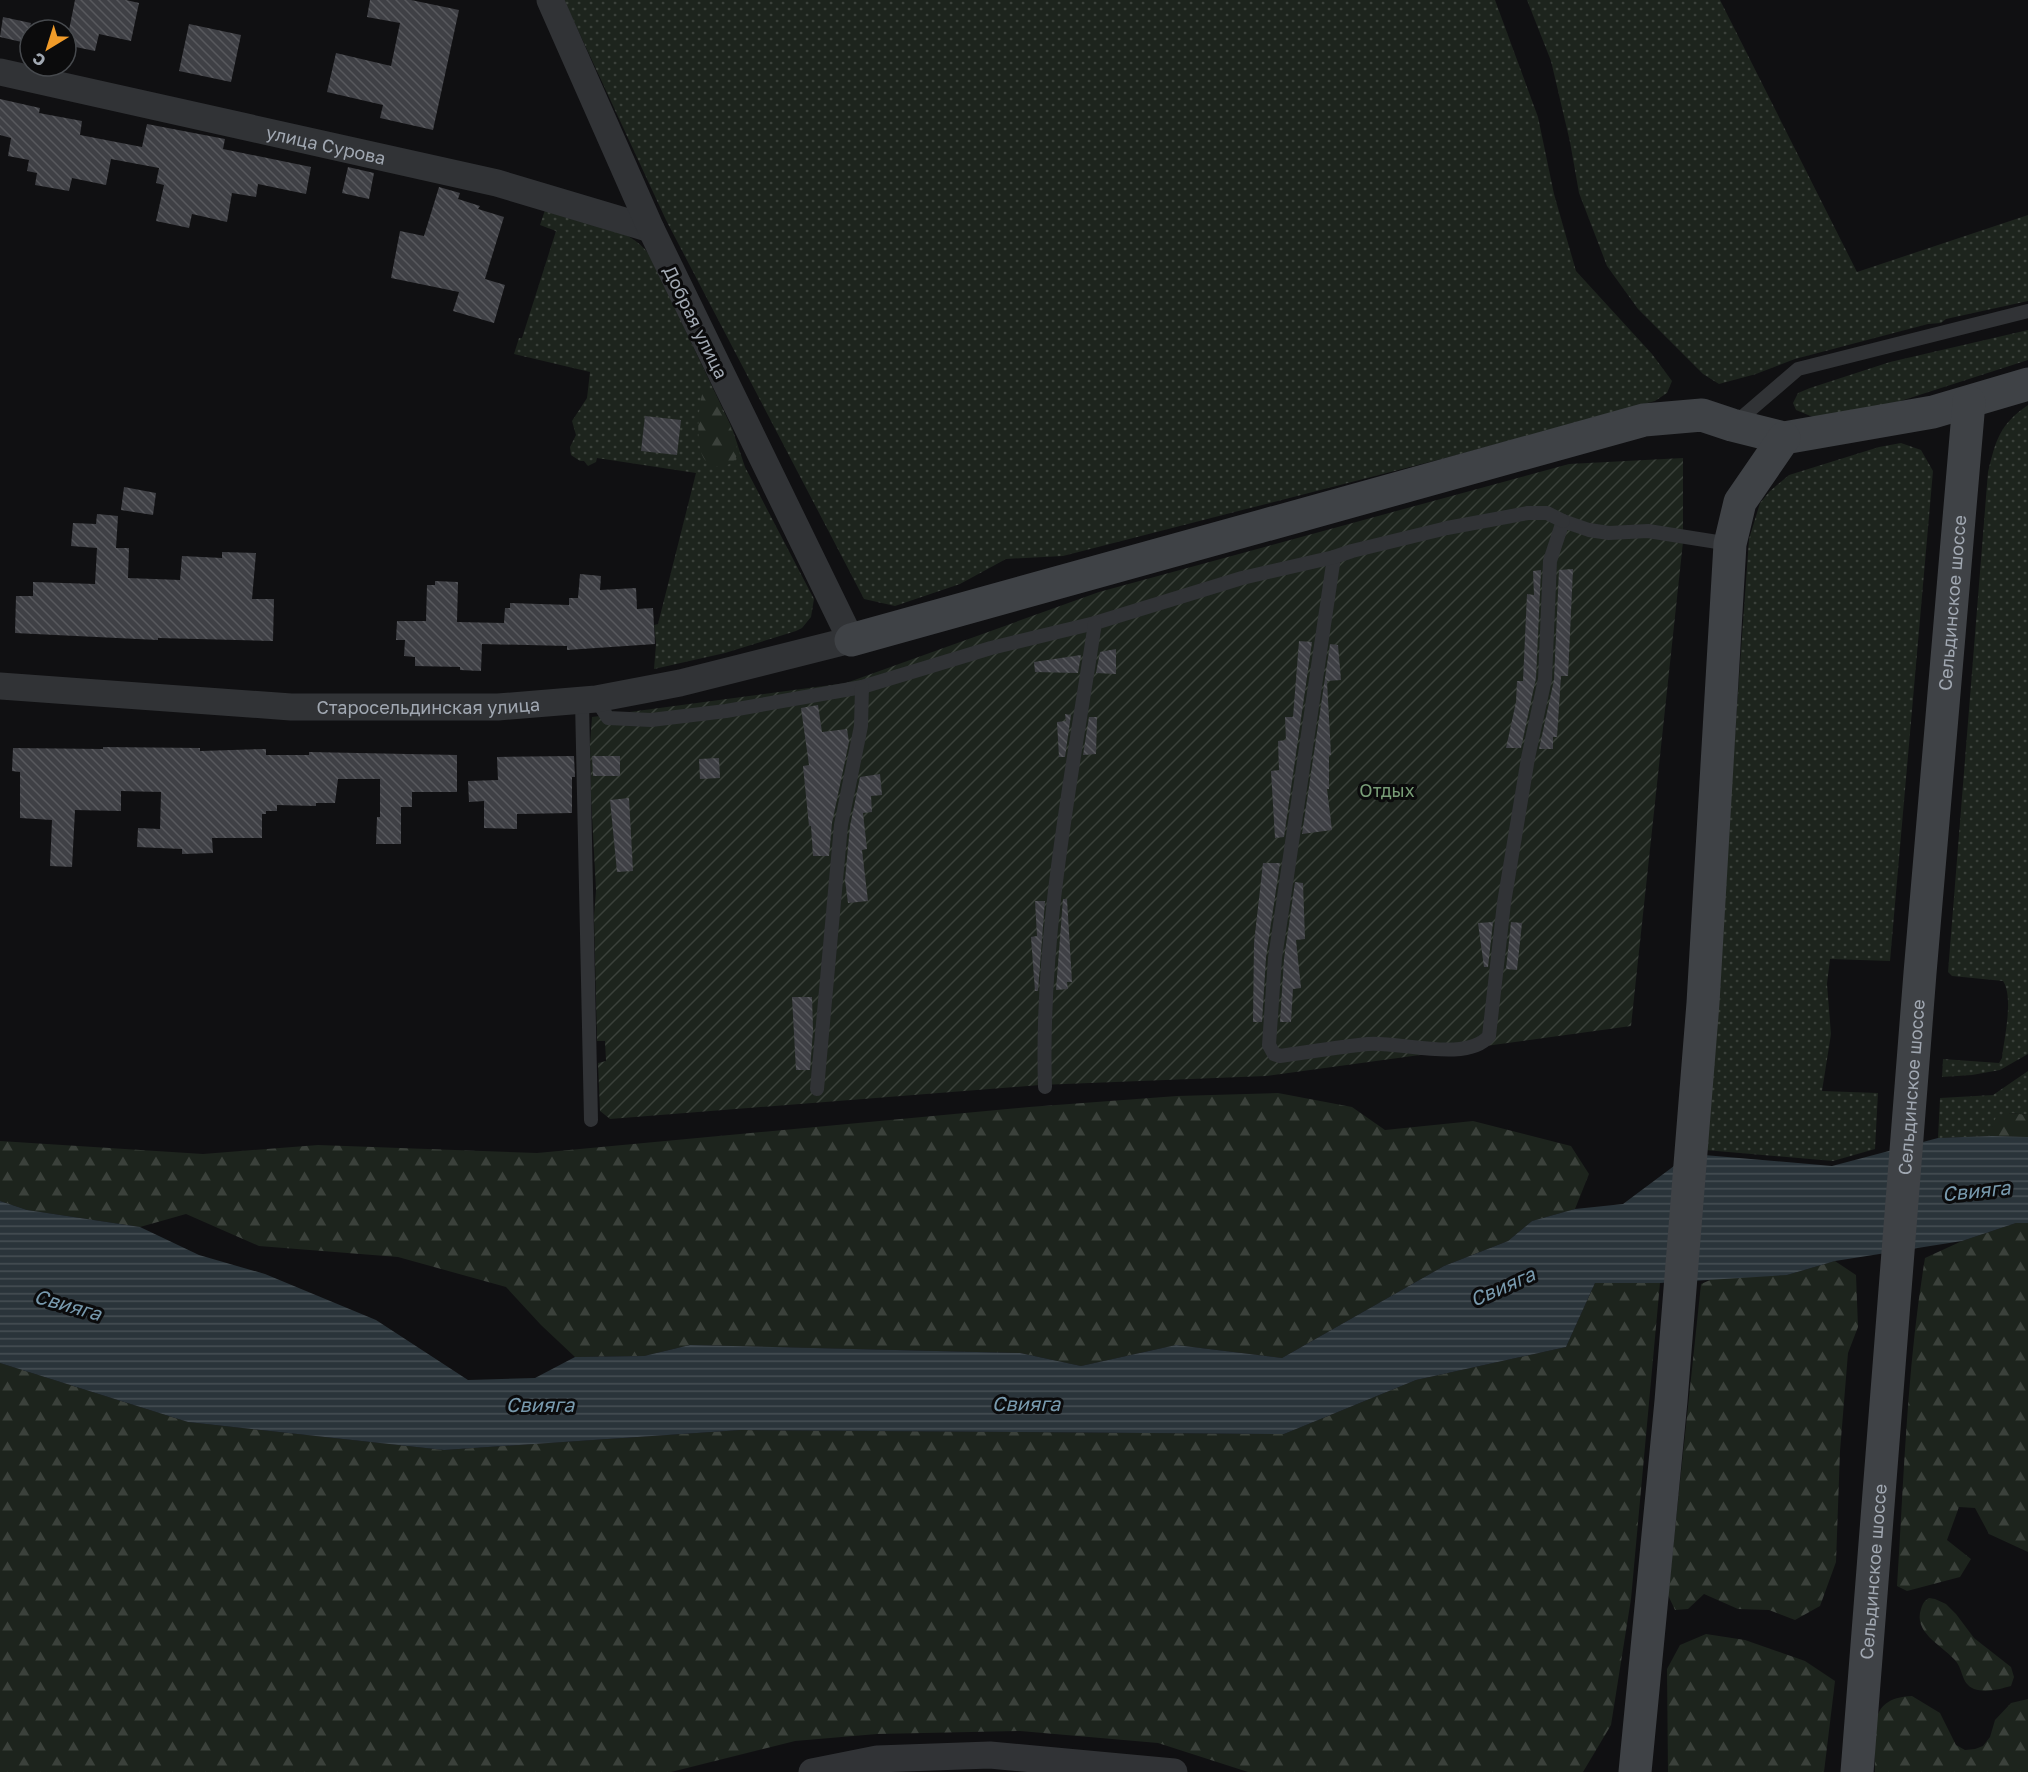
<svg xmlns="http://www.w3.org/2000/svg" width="2028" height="1772" font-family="'Golos Text',sans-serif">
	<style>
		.grass { fill: url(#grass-dots) }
		.forest { fill: url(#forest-firs) }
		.garden { fill: url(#garden-furrows) }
		.water { fill: url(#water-rules) }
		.building { fill: url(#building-back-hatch) }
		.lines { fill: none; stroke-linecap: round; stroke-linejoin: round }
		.lane { stroke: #313336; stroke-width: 14 }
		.street { stroke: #313336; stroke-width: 27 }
		.secondary { stroke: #3f4246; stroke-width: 33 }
		.labels { text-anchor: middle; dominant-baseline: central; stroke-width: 6; stroke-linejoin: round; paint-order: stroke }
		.street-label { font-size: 18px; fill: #a1a8b2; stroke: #0b0b0c }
		.park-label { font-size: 18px; fill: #799e78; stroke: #0b0b0c }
		.water-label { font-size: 20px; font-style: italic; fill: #789aae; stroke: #0b0b0c }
	</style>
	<defs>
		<pattern id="grass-dots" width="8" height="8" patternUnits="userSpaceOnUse" patternTransform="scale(1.5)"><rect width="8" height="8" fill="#1d241d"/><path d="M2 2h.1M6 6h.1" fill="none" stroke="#3b413b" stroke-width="1.8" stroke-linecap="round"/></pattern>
		<pattern id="forest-firs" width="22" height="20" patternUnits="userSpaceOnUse" patternTransform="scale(1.5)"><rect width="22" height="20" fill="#1d241d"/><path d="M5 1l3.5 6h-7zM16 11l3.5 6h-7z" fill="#3b413b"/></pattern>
		<pattern id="garden-furrows" width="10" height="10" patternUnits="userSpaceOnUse" patternTransform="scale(1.5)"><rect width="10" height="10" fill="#1d241d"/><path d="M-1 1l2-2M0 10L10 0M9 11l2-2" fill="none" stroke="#3b413b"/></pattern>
		<pattern id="water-rules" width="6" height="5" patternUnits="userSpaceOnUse" patternTransform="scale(1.5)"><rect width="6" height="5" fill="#2a343a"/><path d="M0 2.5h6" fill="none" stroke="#464f54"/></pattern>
		<pattern id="building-back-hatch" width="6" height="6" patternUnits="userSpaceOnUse" patternTransform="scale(1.5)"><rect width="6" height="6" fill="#3f4045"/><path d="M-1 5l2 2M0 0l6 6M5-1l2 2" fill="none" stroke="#58595d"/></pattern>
	</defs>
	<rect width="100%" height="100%" fill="#101012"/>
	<g class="grass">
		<path d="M 564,0 L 1495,0 L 1538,117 L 1554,194 L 1576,271 L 1652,354 L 1672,381 L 1667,393 L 1655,401 L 1453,456 L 1063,556 L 1006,559 L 960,584 L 895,606 L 864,599 L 666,220 Z"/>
		<path d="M 1527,0 L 1720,0 L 1857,272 L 2028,215 L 2028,301 L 1946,319 L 1941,323 L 1928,324 L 1795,359 L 1756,374 L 1719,384 L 1703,374 L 1638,309 L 1607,266 L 1579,193 L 1570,142 L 1551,61 Z"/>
		<path d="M 546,207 C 577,218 630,227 649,254 L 732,428 L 745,467 L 814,599 L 811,617 L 802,628 L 796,631 L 725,653 L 654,669 L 656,644 L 654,625 L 658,624 L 696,473 L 597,458 L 596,462 L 588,466 L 584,461 L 580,461 L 571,455 L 570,447 L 576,435 L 572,421 L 587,398 L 590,372 L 514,354 L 519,338 L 522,338 L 556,231 L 540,225 Z"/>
		<path d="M 2028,330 L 2028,360 L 1882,407 L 1813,417 L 1796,410 L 1793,403 L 1798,393 L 1810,388 L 1890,362 Z"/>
		<path d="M 2028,405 L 2028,1054 L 2000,1070 L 1972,1075 L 1942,1077 L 1943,1059 L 1999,1063 L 2002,1058 C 2004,1038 2014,998 2003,981 L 1952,976 L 1948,972 L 1988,472 C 1996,440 1999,425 2028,405 Z"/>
		<path d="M 1901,443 L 1921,450 L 1933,471 L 1890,961 L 1830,959 L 1827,984 L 1831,1034 L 1822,1091 L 1878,1093 L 1875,1149 L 1833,1161 L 1705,1150 L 1749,539 L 1760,503 L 1770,491 L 1789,475 L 1879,447 Z"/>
		<path d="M 2028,1071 L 2028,1115 L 2010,1113 L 1992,1127 L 1992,1136 L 1938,1138 L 1940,1098 L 1993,1095 Z"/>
	</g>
	<g class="forest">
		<path d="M 708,389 L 713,391 C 721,410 736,431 737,452 C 738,467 713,471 705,460 C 695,447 698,407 703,391 Z"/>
		<path d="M 1278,1093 L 1352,1107 L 1385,1130 L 1473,1121 L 1571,1146 L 1589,1174 L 1575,1209 L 1532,1221 L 1508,1241 L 1444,1266 L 1282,1358 L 1176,1345 L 1081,1366 L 1020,1353 L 690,1345 L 644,1356 L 575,1357 L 541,1325 L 506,1287 L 398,1257 L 259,1246 L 186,1214 L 140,1227 L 27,1210 L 0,1201 L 0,1141 L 203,1154 L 318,1145 L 537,1153 L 1029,1107 L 1177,1096 Z"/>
		<path d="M 2010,1113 L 2028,1115 L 2028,1137 L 1992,1136 L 1992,1127 L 1996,1117 Z"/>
		<path d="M 2016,1223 L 2028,1223 L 2028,1552 L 1989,1534 L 1975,1508 L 1959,1507 L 1947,1540 L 1971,1559 L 1960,1577 L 1907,1591 L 1897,1586 C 1904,1477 1907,1366 1925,1258 L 1962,1241 Z"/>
		<path d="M 1835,1261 L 1856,1275 L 1858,1327 L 1848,1353 L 1840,1451 L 1836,1562 L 1820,1606 L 1795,1620 L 1769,1610 L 1738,1609 L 1704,1594 L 1688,1609 L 1675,1610 L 1668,1595 L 1701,1284 L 1717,1277 L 1787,1275 Z"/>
		<path d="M 1595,1283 L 1660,1283 L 1631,1599 L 1611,1725 L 1583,1772 L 1248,1772 L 1158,1743 L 1020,1731 L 877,1734 L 795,1741 L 671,1772 L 0,1772 L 0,1363 L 188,1422 L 444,1450 L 741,1430 L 1284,1434 L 1416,1380 L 1566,1347 Z"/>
		<path d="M 1929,1598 L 1935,1599 L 1946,1604 L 1956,1614 L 1974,1638 L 2011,1667 L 2014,1677 L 2011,1686 C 2000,1689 1986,1693 1974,1689 C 1960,1683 1964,1669 1954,1659 C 1941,1645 1913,1632 1921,1609 C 1923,1603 1924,1601 1929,1598 Z"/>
		<path d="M 1706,1634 L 1745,1640 L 1805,1661 L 1835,1681 L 1824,1772 L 1668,1772 L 1667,1669 L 1680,1645 Z"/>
		<path d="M 1912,1696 L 1940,1713 L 1956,1745 L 1965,1750 L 1975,1749 L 1983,1746 L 1990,1737 L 1995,1720 L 2011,1703 L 2028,1699 L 2028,1772 L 1875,1772 C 1876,1735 1864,1698 1912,1696 Z"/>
	</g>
	<path class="garden" d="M 1683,458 L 1683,542 L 1631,1026 L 1266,1076 L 1040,1085 L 610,1119 L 600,1111 L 598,1063 L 606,1061 L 605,1041 L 597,1041 L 594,916 L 596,890 L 591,796 L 590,744 L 592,717 L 846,683 L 1099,592 L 1569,464 Z"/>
	<path class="water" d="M 1992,1136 L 2028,1137 L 2028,1223 L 2016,1223 L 1962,1241 L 1835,1261 L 1787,1275 L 1660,1283 L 1595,1283 L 1566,1347 L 1416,1380 L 1284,1434 L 741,1430 L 444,1450 L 188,1422 L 0,1363 L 0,1201 L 27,1210 L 140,1227 L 199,1255 L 265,1274 L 376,1320 L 468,1380 L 535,1378 L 575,1357 L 644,1356 L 690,1345 L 1020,1353 L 1081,1366 L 1176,1345 L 1282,1358 L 1444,1266 L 1508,1241 L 1532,1221 L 1575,1209 L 1623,1204 L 1674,1166 L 1704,1155 L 1832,1166 L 1938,1138 Z"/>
	<g class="building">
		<path d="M 75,0 L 126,0 L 139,3 L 131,41 L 99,34 L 95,51 L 66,45 Z"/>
		<path d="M 370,0 L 411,0 L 459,10 L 433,130 L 380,118 L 383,105 L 327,92 L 336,53 L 391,66 L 400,23 L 367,17 Z"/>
		<path d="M 3,17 L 31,23 L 26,43 L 0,37 Z"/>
		<path d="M 189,24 L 241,35 L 231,82 L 179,71 Z"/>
		<path d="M 0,99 L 40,108 L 39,113 L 82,121 L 80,135 L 142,147 L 147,124 L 225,139 L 223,149 L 311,167 L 306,194 L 258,184 L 256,197 L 232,193 L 227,222 L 192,214 L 189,228 L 156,221 L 164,185 L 156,183 L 159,168 L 111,159 L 106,185 L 72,178 L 69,191 L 35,185 L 37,173 L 27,171 L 29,160 L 8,156 L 11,138 L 0,135 Z"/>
		<path d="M 348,167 L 374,173 L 369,199 L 342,193 Z"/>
		<path d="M 439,187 L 460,193 L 458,199 L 480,206 L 478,209 L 504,217 L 485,279 L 505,285 L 494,323 L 453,311 L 459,292 L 391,278 L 400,231 L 424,236 Z"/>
		<path d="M 645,416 L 681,420 L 677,455 L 641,451 Z"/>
		<path d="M 124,487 L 156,493 L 153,515 L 121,510 Z"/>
		<path d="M 97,514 L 118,516 L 116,548 L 129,548 L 128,578 L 180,580 L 182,556 L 222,558 L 222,552 L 256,553 L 252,599 L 274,599 L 273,641 L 158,638 L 158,640 L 15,633 L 16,596 L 33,596 L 33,582 L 95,584 L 97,548 L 71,546 L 73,523 L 96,524 Z"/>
		<path d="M 1573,569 L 1568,676 L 1561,676 L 1557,737 L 1553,737 L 1553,749 L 1539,749 L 1554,680 L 1559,570 Z"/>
		<path d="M 1541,570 L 1536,678 L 1521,748 L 1506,748 L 1516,702 L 1517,681 L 1523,681 L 1527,594 L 1534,595 L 1533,571 Z"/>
		<path d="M 580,574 L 601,576 L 600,590 L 636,588 L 637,609 L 653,608 L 655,644 L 567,650 L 567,646 L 482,644 L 481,671 L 460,670 L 460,667 L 415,666 L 415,657 L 404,656 L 405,640 L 396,640 L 397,621 L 426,621 L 427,585 L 435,585 L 435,581 L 458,582 L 457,622 L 504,623 L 505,608 L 510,608 L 510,603 L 569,605 L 569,598 L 578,598 Z"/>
		<path d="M 1299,641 L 1312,642 L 1284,837 L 1275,838 L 1271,771 L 1279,770 L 1278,741 L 1286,740 L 1285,717 L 1293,717 Z"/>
		<path d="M 1330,644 L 1338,645 L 1341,680 L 1327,681 L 1331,755 L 1329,755 L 1329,789 L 1327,789 L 1332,830 L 1302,834 Z"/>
		<path d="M 1116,649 L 1116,674 L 1096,673 L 1100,652 Z"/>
		<path d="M 1081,655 L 1078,673 L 1035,672 L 1034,662 Z"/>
		<path d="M 818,705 L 822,732 L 847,729 L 849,742 L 832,823 L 829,856 L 813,856 L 811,826 L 809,826 L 803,766 L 809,765 L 801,708 Z"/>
		<path d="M 1065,714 L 1071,715 L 1065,757 L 1059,757 L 1057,722 L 1066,721 Z"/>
		<path d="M 1089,717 L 1097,717 L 1096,754 L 1083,755 Z"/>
		<path d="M 103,747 L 200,748 L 200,751 L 266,749 L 266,755 L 309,755 L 309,752 L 457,755 L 457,792 L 412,792 L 412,807 L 401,807 L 401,844 L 376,844 L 377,817 L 380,817 L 380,779 L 338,779 L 335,803 L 316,803 L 316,806 L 277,805 L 277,811 L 266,811 L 266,814 L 262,814 L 262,838 L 212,838 L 213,853 L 182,854 L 182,849 L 137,847 L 138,828 L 160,829 L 161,792 L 121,791 L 121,811 L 75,810 L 72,867 L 50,866 L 52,820 L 20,818 L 20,772 L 12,771 L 13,748 L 103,749 Z"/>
		<path d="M 574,756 L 575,777 L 572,777 L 572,813 L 517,814 L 517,829 L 484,828 L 484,801 L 469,802 L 468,781 L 498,780 L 497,757 Z"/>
		<path d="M 592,756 L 620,756 L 620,776 L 593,776 Z"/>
		<path d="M 719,758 L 720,778 L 700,779 L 699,759 Z"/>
		<path d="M 880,774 L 882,795 L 871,796 L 872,812 L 863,813 L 867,849 L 862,850 L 868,901 L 848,903 L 845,880 L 850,826 L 860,777 Z"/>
		<path d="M 629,798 L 633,871 L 617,872 L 610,800 Z"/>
		<path d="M 1263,863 L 1280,863 L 1266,957 L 1262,1022 L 1253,1022 L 1254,943 Z"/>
		<path d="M 1295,882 L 1303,883 L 1305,939 L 1296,940 L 1301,988 L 1293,989 L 1291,1022 L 1280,1022 L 1284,959 Z"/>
		<path d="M 1063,899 L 1067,899 L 1072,982 L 1067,982 L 1068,989 L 1056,990 Z"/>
		<path d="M 1035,901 L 1045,901 L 1038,991 L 1035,991 L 1031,937 L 1037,936 Z"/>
		<path d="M 1493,922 L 1488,967 L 1484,967 L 1478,923 Z"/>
		<path d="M 1511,922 L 1522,923 L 1517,970 L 1506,969 Z"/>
		<path d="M 792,997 L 812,997 L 813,1030 L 810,1070 L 796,1070 Z"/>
	</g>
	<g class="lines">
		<g class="lane">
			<path d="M 1734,424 L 1798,369 L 2028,311"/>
			<path d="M 1334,557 L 1275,958 L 1269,1045 L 1274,1054 L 1280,1056 C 1309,1052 1339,1047 1368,1044 C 1399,1041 1467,1063 1489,1036 L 1504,903 L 1528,758 L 1545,679 L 1550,561 L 1563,521 L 1589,530 L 1609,533 L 1648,531 L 1730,544"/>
			<path d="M 596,699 L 608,718 L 651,720 L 726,711 L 862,687 L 991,648 L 1095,623 L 1242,578 L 1334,557 L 1352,551 L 1447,528 L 1528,513 L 1547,513 L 1563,521"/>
			<path d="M 582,701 L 591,1120"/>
			<path d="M 1045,1087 C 1040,932 1072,776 1095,623"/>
			<path d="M 817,1089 L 841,825 L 861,726 L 862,687"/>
		</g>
		<g class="street">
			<path id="s1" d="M 0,72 L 497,183 L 651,229"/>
			<path id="s2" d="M 0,686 L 291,707 L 498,707 L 596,699 L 680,683 L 851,640 L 651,229 L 550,0"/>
			<path d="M 812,1772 L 877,1759 L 990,1755 L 1174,1772"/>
		</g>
		<g class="secondary">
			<path d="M 851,640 L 1644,420 L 1702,415 L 1732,425 L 1784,438 L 1933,412 L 2028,384"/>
			<path d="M 1635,1772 L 1671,1401 L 1703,1003 L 1730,544 L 1740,502 L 1784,438"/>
			<path id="s3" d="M 1857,1772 L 1920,973 L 1969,402"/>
		</g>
	</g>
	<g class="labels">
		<g class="street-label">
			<text stroke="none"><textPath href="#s1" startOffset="334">улица Сурова</textPath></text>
			<text transform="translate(696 322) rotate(64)">Добрая улица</text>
			<text stroke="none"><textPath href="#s3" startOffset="1173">Сельдинское шоссе</textPath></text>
			<text stroke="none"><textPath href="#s2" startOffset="429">Старосельдинская улица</textPath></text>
			<text stroke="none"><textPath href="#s3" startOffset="687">Сельдинское шоссе</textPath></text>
			<text stroke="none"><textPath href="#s3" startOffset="201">Сельдинское шоссе</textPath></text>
		</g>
		<g class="park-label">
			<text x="1387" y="790">Отдых</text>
		</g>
		<g class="water-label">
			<text transform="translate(1976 1190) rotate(-6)">Свияга</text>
			<text transform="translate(1502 1286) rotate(-24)">Свияга</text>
			<text transform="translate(68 1304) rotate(16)">Свияга</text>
			<text x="1026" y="1403">Свияга</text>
			<text x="540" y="1404">Свияга</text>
		</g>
	</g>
	<g transform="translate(48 48) rotate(218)"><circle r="28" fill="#0b0b0c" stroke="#474a4e" stroke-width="1.5"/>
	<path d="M0-4.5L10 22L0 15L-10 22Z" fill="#f09b29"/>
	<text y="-9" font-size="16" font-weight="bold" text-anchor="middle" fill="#a1a8b2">С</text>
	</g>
</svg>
